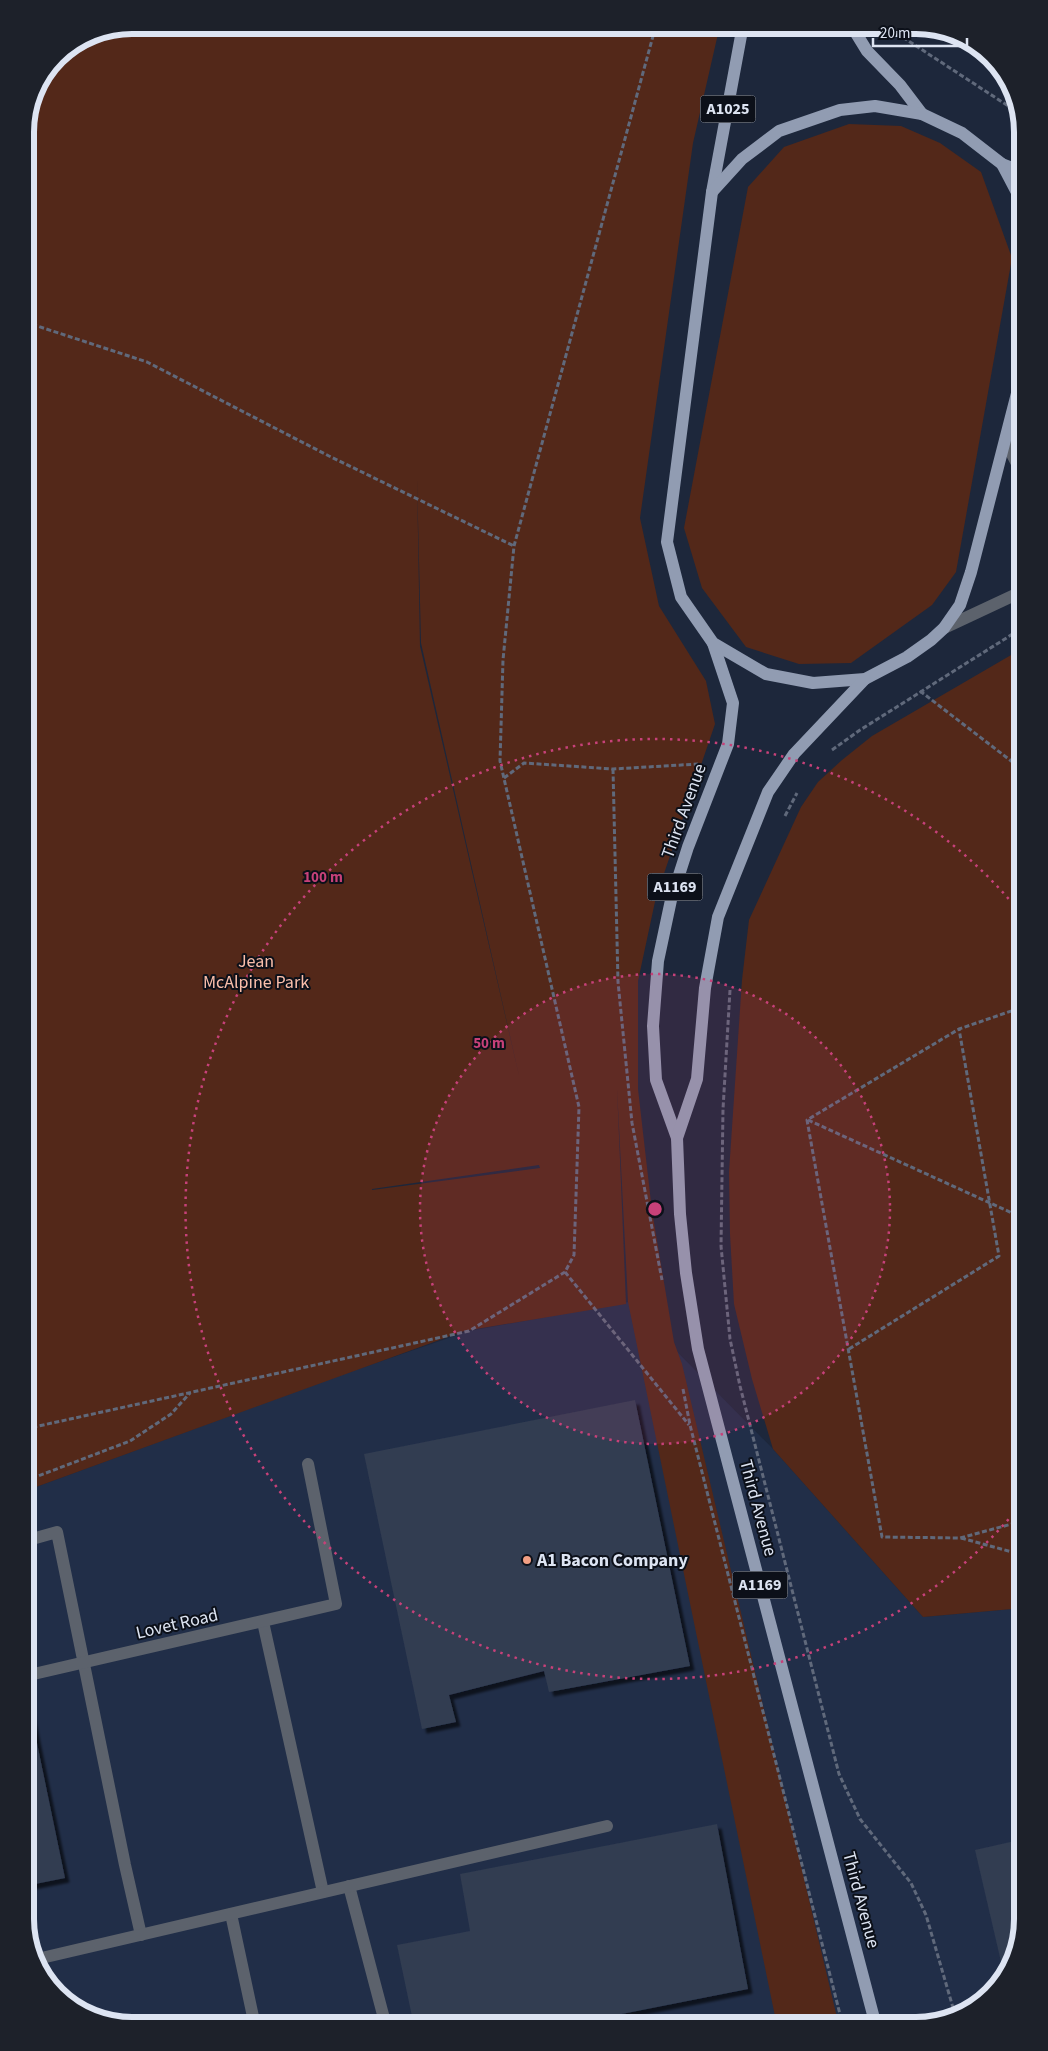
<svg xmlns="http://www.w3.org/2000/svg" width="1048" height="2051" font-family="'Source Sans 3',sans-serif">
	<style>
		.built { fill: #212e48 }
		.green { fill: #532819; fill-rule: evenodd }
		.building { fill: #313c51; filter: url(#shadow) }
		.lines { fill: none; stroke-linecap: round; stroke-linejoin: round }
		.path { stroke: #60697b; stroke-width: 3; stroke-dasharray: 5 2.5; stroke-linecap: butt }
		.minor { stroke: #5c626c; stroke-width: 12 }
		.major { stroke: #919cb2; stroke-width: 12 }
		.ring { fill: none; stroke: #c74179; stroke-width: 2.5; stroke-dasharray: 2.5 5 }
		.poi-dot { fill: #f39f83; stroke: #0c1019; stroke-width: 2 }
		.labels { text-anchor: middle; dominant-baseline: central; stroke-width: 4; stroke-linejoin: round; paint-order: stroke }
		.shield { fill: #0c1019; stroke: #9ea4b1; stroke-width: 1 }
		.shield-label { font-size: 16px; font-weight: bold; fill: #dde4f2 }
		.street-label { font-size: 18px; fill: #dde4f2; stroke: #0c1019 }
		.park-label { font-size: 18px; fill: #fabeaa; stroke: #0c1019 }
		.poi-label { font-size: 18px; font-weight: bold; fill: #dde4f2; stroke: #0c1019; text-anchor: start }
		.rim { fill: none; stroke: #dde4f2; stroke-width: 6 }
		.centre { fill: #c74179; stroke: #0c1019; stroke-width: 2.5 }
		.ring-label { font-size: 15px; text-anchor: middle; font-weight: bold; fill: #c74179; stroke: #0c1019; stroke-width: 4; stroke-linejoin: round; paint-order: stroke }
	</style>
	<defs>
		<filter id="shadow"><feDropShadow dx="4.5" dy="4.5" stdDeviation="1" flood-color="#0009"/></filter>
	</defs>
	<rect width="100%" height="100%" fill="#1d273b"/>
	<path class="built" d="M 628,1302 L 773,1449 L 923,1617 L 1023,1608 L 1023,1919 L 1005,1979 L 957,2018 L 916,2026 L 125,2026 L 67,2004 L 33,1960 L 25,1919 L 25,1491 L 341,1375 L 469,1331 Z"/>
	<g class="green">
		<path d="M 132,25 L 720,25 L 693,143 L 640,518 L 659,606 L 706,681 L 715,724 L 656,897 L 638,981 L 638,1089 L 652,1211 L 674,1342 L 682,1364 L 839,2026 L 777,2026 L 628,1302 L 617,1088 L 626,1304 L 464,1331 L 25,1491 L 25,125 L 36,85 L 56,56 L 91,33 ZM 417,478 L 421,643 L 520,1080 L 420,646 ZM 539,1165 L 540,1168 L 372,1190 L 372,1189 Z"/>
		<path d="M 957,38 L 981,47 L 996,66 Z"/>
		<path d="M 849,124 L 901,126 L 940,143 L 981,172 L 1012,258 L 956,572 L 932,605 L 851,663 L 799,664 L 746,647 L 702,588 L 684,528 L 748,187 L 784,147 Z"/>
		<path d="M 1023,648 L 1023,1608 L 923,1617 L 773,1449 L 752,1379 L 734,1304 L 730,1234 L 729,1172 L 742,980 L 749,920 L 801,807 L 818,782 L 842,760 L 872,736 Z"/>
	</g>
	<g class="building">
		<path d="M 635,1400 L 690,1666 L 549,1692 L 544,1671 L 449,1695 L 456,1722 L 422,1729 L 364,1454 Z"/>
		<path d="M 25,1695 L 27,1695 L 65,1878 L 25,1886 Z"/>
		<path d="M 717,1824 L 748,1989 L 561,2026 L 414,2026 L 397,1945 L 470,1931 L 460,1874 Z"/>
		<path d="M 1023,1839 L 1023,1919 L 1005,1979 L 975,1850 Z"/>
	</g>
	<g class="lines">
		<g class="path">
			<path d="M 884,25 L 1019,113"/>
			<path d="M 25,322 L 147,362 L 329,456 L 514,546"/>
			<path d="M 920,691 L 1023,770"/>
			<path d="M 832,750 L 860,730 L 1008,637 L 1017,631 L 1019,617"/>
			<path d="M 613,769 L 618,982 L 632,1123 L 662,1280"/>
			<path d="M 504,778 L 524,763 L 613,769 L 698,764"/>
			<path d="M 785,816 L 797,793"/>
			<path d="M 730,990 L 723,1109 L 721,1246 L 730,1339 L 740,1386 L 839,1774 L 860,1819 L 911,1883 L 926,1915 L 956,2018"/>
			<path d="M 808,1120 L 1023,1218"/>
			<path d="M 565,1272 L 689,1425"/>
			<path d="M 849,1349 L 999,1256 L 959,1029"/>
			<path d="M 683,1389 L 690,1425 L 843,2026"/>
			<path d="M 25,1429 L 469,1331 L 565,1272 L 574,1255 L 579,1107 L 500,761 L 503,660 L 514,546 L 656,25"/>
			<path d="M 25,1481 L 130,1441 L 171,1414 L 190,1393"/>
			<path d="M 1023,1521 L 960,1538 L 882,1537 L 807,1120 L 959,1029 L 1023,1007"/>
			<path d="M 961,1538 L 1023,1555"/>
		</g>
		<g class="minor">
			<path d="M 1005,441 L 1023,475"/>
			<path d="M 944,628 L 1023,591"/>
			<path d="M 25,1541 L 57,1532 L 125,1865 L 141,1935"/>
			<path d="M 263,1622 L 323,1892"/>
			<path d="M 25,1676 L 336,1604 L 308,1464"/>
			<path d="M 349,1886 L 386,2026"/>
			<path d="M 231,1914 L 255,2026"/>
			<path d="M 33,1960 L 607,1826"/>
		</g>
		<g class="major">
			<path d="M 743,25 L 712,192 L 667,542 L 681,597 L 713,643 L 766,674 L 813,683 L 865,679 L 907,657 L 931,640 L 944,628 L 960,605 L 971,572 L 1023,370"/>
			<path d="M 851,25 L 867,51 L 900,85 L 922,114"/>
			<path d="M 1002,164 L 1023,172"/>
			<path d="M 712,192 L 742,159 L 779,131 L 840,110 L 875,106 L 922,114 L 962,133 L 1002,164 L 1023,204"/>
			<path d="M 713,643 L 733,703 L 728,744 L 688,847 L 671,900 L 658,961 L 653,1026 L 656,1080 L 677,1138 L 680,1214 L 686,1273 L 698,1349 L 876,2026"/>
			<path d="M 677,1138 L 697,1079 L 705,988 L 718,917 L 768,792 L 794,754 L 865,679"/>
		</g>
	</g>
	<circle cx="655" cy="1209" r="235" fill="#c74179" fill-opacity=".12"/>
	<g class="ring">
		<circle cx="655" cy="1209" r="235"/>
		<path d="M1023 1502A470 470 0 1 1 1023 916"/>
	</g>
	<circle class="poi-dot" cx="527" cy="1560" r="5"/>
	<g class="labels">
		<g class="shield">
			<rect x="700.5" y="95.5" width="55" height="27" rx="4"/>
			<rect x="647.5" y="873.5" width="55" height="27" rx="4"/>
			<rect x="732.5" y="1571.5" width="55" height="27" rx="4"/>
		</g>
		<g class="shield-label">
			<text x="728" y="109">A1025</text>
			<text x="675" y="887">A1169</text>
			<text x="760" y="1585">A1169</text>
		</g>
		<g class="street-label">
			<text transform="translate(684 811) rotate(-70)">Third Avenue</text>
			<text transform="translate(758 1508) rotate(75)">Third Avenue</text>
			<text transform="translate(177 1624) rotate(-13)">Lovet Road</text>
			<text transform="translate(861 1900) rotate(75)">Third Avenue</text>
		</g>
		<g class="park-label">
			<text x="256" y="961">Jean<tspan x="256" dy="21">McAlpine Park</tspan></text>
		</g>
		<g class="poi-label">
			<text x="537" y="1560">A1 Bacon Company</text>
		</g>
	</g>
	<path d="M0 0H1048V2051H0ZM132 34H916A98 98 0 0 1 1014 132V1919A98 98 0 0 1 916 2017H132A98 98 0 0 1 34 1919V132A98 98 0 0 1 132 34Z" fill="#1d212a" fill-rule="evenodd"/>
	<path class="rim" d="M132 34H916A98 98 0 0 1 1014 132V1919A98 98 0 0 1 916 2017H132A98 98 0 0 1 34 1919V132A98 98 0 0 1 132 34Z"/>
	<circle cx="655" cy="1209" r="8" class="centre"/>
	<g class="ring-label">
		<text x="323" y="882">100 m</text>
		<text x="489" y="1048">50 m</text>
	</g>
	<path d="M873 38v8h94v-8" fill="none" stroke="#dde4f2" stroke-width="2.5"/>
	<text x="880" y="38" font-size="15" fill="#dde4f2" stroke="#0c1019" stroke-width="4" paint-order="stroke">20 m</text>
</svg>
